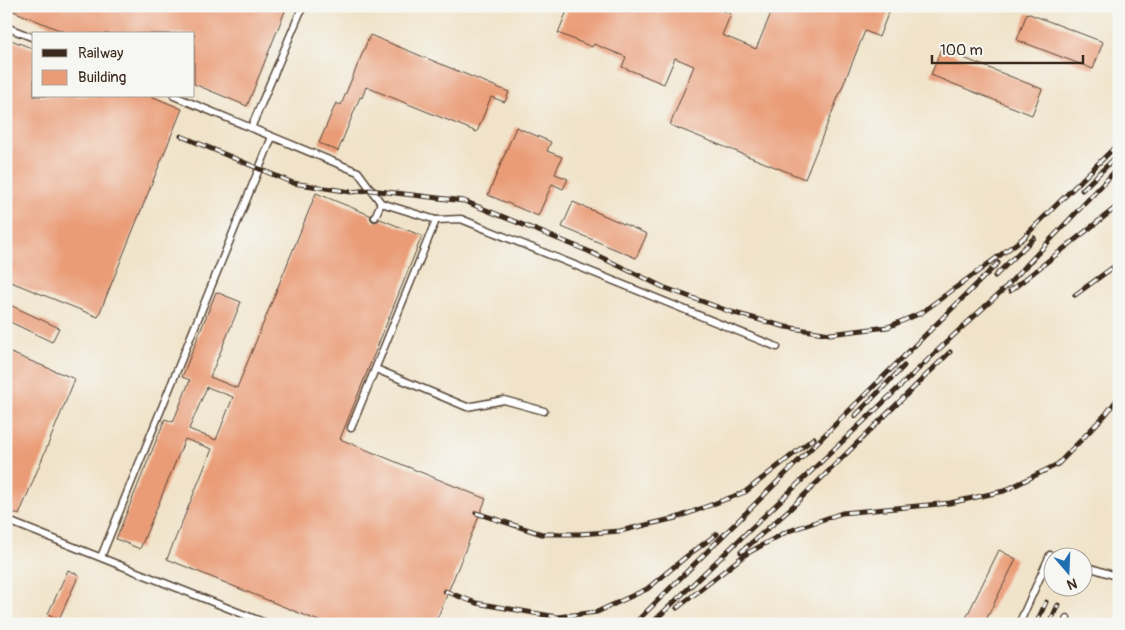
<svg xmlns="http://www.w3.org/2000/svg" width="1125" height="630" font-family="Pangolin,sans-serif">
	<style>
		.building { fill: #ea9c77; fill-rule: evenodd }
		.lines { fill: none; stroke-linecap: round; stroke-linejoin: round }
		.service-casing { stroke: #564638; stroke-width: 9 }
		.service { stroke: #fff; stroke-width: 6 }
		.rail-casing { stroke: #3b2a1e; stroke-width: 5 }
		.rail { stroke: #f6f6f2; stroke-width: 3; stroke-dasharray: 9; stroke-linecap: butt }
	</style>
	<rect width="100%" height="100%" fill="#f6f6f2"/>
	<filter id="ink" filterUnits="userSpaceOnUse"><feTurbulence type="fractalNoise" baseFrequency=".02" numOctaves="2"/><feDisplacementMap in="SourceGraphic" scale="10" xChannelSelector="R" yChannelSelector="G"/><feConvolveMatrix kernelMatrix="1 2 1 2 8 2 1 2 1" color-interpolation-filters="sRGB"/></filter>
	<filter id="wash" filterUnits="userSpaceOnUse"><feTurbulence type="fractalNoise" baseFrequency=".0096" numOctaves="4" result="noise"/><feDisplacementMap in="SourceGraphic" scale="20" xChannelSelector="R" yChannelSelector="G"/><feGaussianBlur stdDeviation="1.12" result="paint"/><feColorMatrix in="noise" values="0 0 0 0 0 0 0 0 0 0 0 0 0 0 0 0 0 1.4 0 .05"/><feComposite in="paint" operator="in"/></filter>
	<g filter="url(#wash)">
		<rect width="100%" height="100%" fill="#f0e3c9"/>
		<g id="blocks">
			<g class="building">
				<path d="M 6,6 L 287,6 L 247,106 L 194,84 L 194,34 L 69,34 L 6,8 Z"/>
				<path d="M 569,6 L 716,6 L 716,8 L 731,14 L 722,35 L 756,49 L 774,6 L 891,6 L 879,37 L 865,31 L 805,179 L 670,125 L 694,66 L 675,58 L 664,84 L 622,67 L 626,57 L 594,44 L 592,47 L 558,33 Z"/>
				<path d="M 1027,13 L 1103,42 L 1093,69 L 1017,40 Z"/>
				<path d="M 370,35 L 509,92 L 505,102 L 491,97 L 477,132 L 366,87 L 362,98 L 360,97 L 338,151 L 319,143 L 336,103 L 341,105 Z"/>
				<path d="M 6,38 L 34,49 L 34,96 L 151,96 L 182,109 L 98,317 L 6,280 Z"/>
				<path d="M 941,49 L 1042,89 L 1032,115 L 931,75 Z"/>
				<path d="M 516,127 L 551,142 L 547,151 L 562,157 L 555,174 L 568,179 L 563,189 L 552,184 L 538,216 L 488,195 Z"/>
				<path d="M 316,193 L 370,215 L 371,220 L 374,222 L 378,221 L 380,219 L 422,236 L 340,439 L 486,499 L 435,624 L 326,624 L 167,559 L 212,449 L 185,439 L 140,549 L 116,539 L 165,419 L 173,422 L 190,380 L 182,377 L 216,292 L 241,302 L 210,377 L 237,388 ZM 207,387 L 233,397 L 216,440 L 189,429 Z"/>
				<path d="M 573,202 L 647,234 L 636,258 L 562,227 Z"/>
				<path d="M 6,303 L 59,328 L 52,342 L 6,320 Z"/>
				<path d="M 6,351 L 75,379 L 19,515 L 6,509 Z"/>
				<path d="M 999,550 L 1016,559 L 984,624 L 963,624 Z"/>
				<path d="M 68,570 L 79,575 L 59,619 L 48,614 Z"/>
			</g>
		</g>
	</g>
	<g filter="url(#ink)">
		<use href="#blocks" fill-opacity="0" stroke="#564638" stroke-width="1"/>
		<g class="lines">
			<defs>
				<g id="service">
					<path d="M 6,27 L 34,38"/>
					<path d="M 174,96 L 358,172 L 381,203 L 436,220 L 351,428"/>
					<path d="M 251,128 L 302,8"/>
					<path d="M 375,217 L 381,203"/>
					<path d="M 436,220 L 461,219 L 777,347"/>
					<path d="M 376,369 L 467,407 L 504,400 L 544,411"/>
					<path d="M 6,520 L 268,624"/>
					<path d="M 101,557 L 272,137"/>
					<path d="M 1082,565 L 1119,577"/>
					<path d="M 1019,624 L 1050,555 L 1058,558"/>
					<path d="M 1065,624 L 1067,618"/>
				</g>
			</defs>
			<use href="#service" class="service-casing"/>
			<use href="#service" class="service"/>
			<defs>
				<g id="rail">
					<path d="M 181,136 L 293,183 L 351,192 L 370,190 L 464,201 L 588,251 L 663,287 L 731,312 L 786,327 L 830,334 L 888,327 L 921,313 L 1025,237"/>
					<path d="M 1082,190 L 1119,154"/>
					<path d="M 1021,240 L 1119,143"/>
					<path d="M 995,276 L 1034,238"/>
					<path d="M 1010,291 L 1119,205"/>
					<path d="M 1075,295 L 1119,263"/>
					<path d="M 855,416 L 904,366"/>
					<path d="M 476,513 L 542,534 L 579,534 L 620,531 L 676,518 L 745,492 L 814,438"/>
					<path d="M 741,552 L 790,509 L 950,352"/>
					<path d="M 445,591 L 476,603 L 557,617 L 597,612 L 647,589 L 687,556 L 717,534"/>
					<path d="M 677,608 L 746,554 L 786,532 L 842,513 L 950,503 L 1004,491 L 1058,464 L 1106,414 L 1119,397"/>
					<path d="M 634,624 L 998,263"/>
					<path d="M 651,624 L 955,334 L 1004,289 L 1119,167"/>
					<path d="M 1036,624 L 1046,602"/>
					<path d="M 1049,624 L 1058,605"/>
				</g>
			</defs>
			<use href="#rail" class="rail-casing"/>
			<use href="#rail" class="rail"/>
		</g>
	</g>
	<rect width="1125" height="630" fill="none" stroke="#f6f6f2" stroke-width="25"/>
	<rect x="32" y="32" width="162" height="65" fill="#f6f6f2" stroke="#aba49d"/>
	<rect x="42" y="49" width="25" height="8" fill="#3b2a1e" stroke="#aba49d"/>
	<text x="78" y="58" font-size="15" fill="#3b2a1e">Railway</text>
	<rect x="42" y="70" width="25" height="15" fill="#ea9c77" stroke="#aba49d"/>
	<text x="78" y="82" font-size="15" fill="#3b2a1e">Building</text>
	<g transform="translate(1068 572) rotate(161)"><circle r="24" fill="#f6f6f2" stroke="#aba49d"/>
	<path d="M0-4L9 19L0 12L-9 19Z" fill="#1f6fb2"/>
	<text y="-8" font-size="14" font-weight="bold" text-anchor="middle" fill="#3b2a1e">N</text>
	</g>
	<path d="M932 55v8h151v-8" fill="none" stroke="#3b2a1e" stroke-width="2.5"/>
	<text x="940" y="55" font-size="15" fill="#3b2a1e" stroke="#f6f6f2" stroke-width="4" paint-order="stroke">100 m</text>
</svg>
